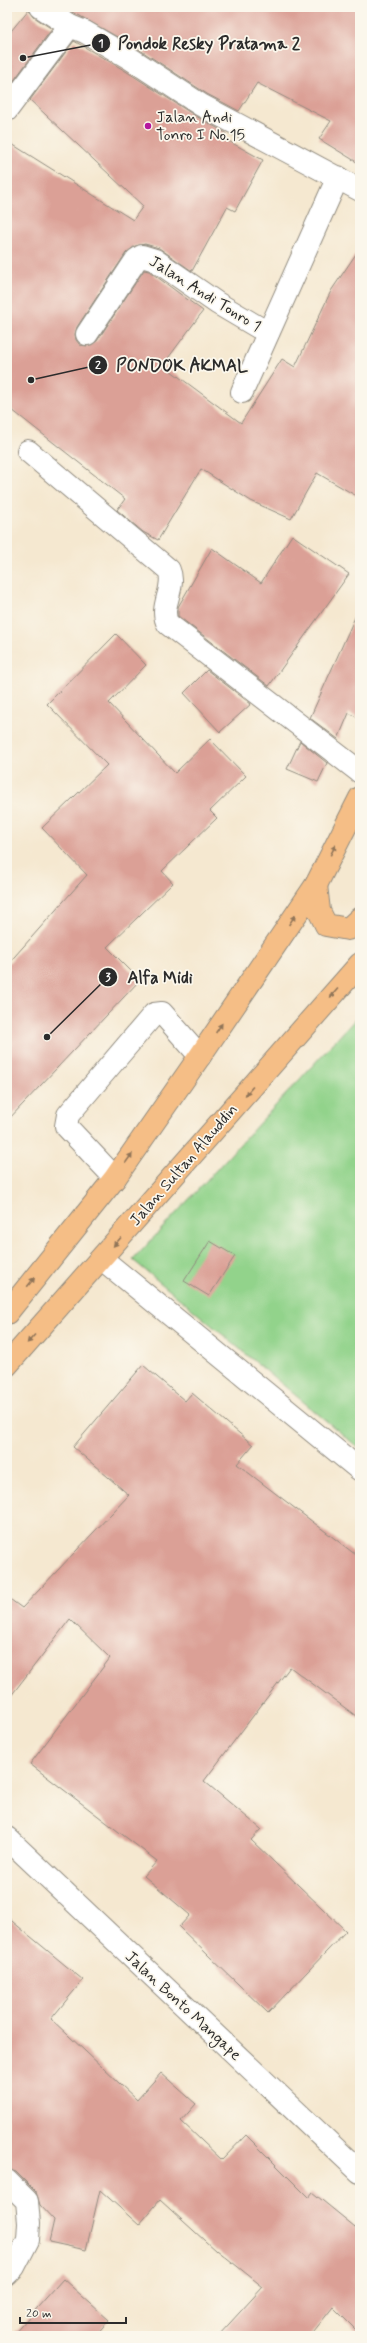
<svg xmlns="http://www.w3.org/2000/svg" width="367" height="2343" font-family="Mynerve,sans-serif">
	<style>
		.green { fill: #92d38b; stroke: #5e7f5b }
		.building { fill: #dba096 }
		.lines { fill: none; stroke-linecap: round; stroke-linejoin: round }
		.minor-casing { stroke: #908a7e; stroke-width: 24 }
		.major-casing { stroke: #908a7e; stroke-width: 24 }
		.minor { stroke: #fff; stroke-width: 22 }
		.major { stroke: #f5be86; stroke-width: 22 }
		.oneway { fill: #907458 }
		.poi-dot { fill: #b5179e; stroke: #fbf7ec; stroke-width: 1.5 }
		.labels { text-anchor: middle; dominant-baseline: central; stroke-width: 3.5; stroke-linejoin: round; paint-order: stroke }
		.poi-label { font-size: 16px; fill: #2b2b2b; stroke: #fbf7ec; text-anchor: start }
		.street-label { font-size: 16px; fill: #2b2b2b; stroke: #fbf7ec }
		.leader { fill: none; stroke: #2b2b2b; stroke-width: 1.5 }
		.callout-dot { fill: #2b2b2b; stroke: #fbf7ec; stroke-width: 1.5 }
		.mark-label { font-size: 12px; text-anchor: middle; font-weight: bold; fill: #fff }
		.callout-label { font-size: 17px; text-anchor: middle; font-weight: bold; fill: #2b2b2b; stroke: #fbf7ec; stroke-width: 3.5; stroke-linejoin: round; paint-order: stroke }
	</style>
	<rect width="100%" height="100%" fill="#fbf7ec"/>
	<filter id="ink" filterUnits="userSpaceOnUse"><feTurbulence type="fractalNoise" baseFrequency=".025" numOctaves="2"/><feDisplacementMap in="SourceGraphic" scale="8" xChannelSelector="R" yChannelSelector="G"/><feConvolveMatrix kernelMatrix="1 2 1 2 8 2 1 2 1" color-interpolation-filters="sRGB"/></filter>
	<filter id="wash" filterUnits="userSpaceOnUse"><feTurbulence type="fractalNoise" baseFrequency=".012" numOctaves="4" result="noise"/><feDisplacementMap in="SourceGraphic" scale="16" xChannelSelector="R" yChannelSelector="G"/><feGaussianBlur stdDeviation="0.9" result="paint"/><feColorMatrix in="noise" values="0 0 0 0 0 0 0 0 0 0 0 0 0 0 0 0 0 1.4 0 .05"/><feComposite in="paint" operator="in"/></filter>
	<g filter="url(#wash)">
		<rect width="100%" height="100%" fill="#f5e8d0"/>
		<path class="green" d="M 360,1014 L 360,1449 L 133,1260 Z"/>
		<g id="blocks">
			<g class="building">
				<path d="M 64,7 L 360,7 L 360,164 L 319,139 L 331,121 L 257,83 L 239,111 L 207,94 L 137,48 Z"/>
				<path d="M 29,9 L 34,17 L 52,29 L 12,83 L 7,79 L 7,36 Z"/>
				<path d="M 74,41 L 124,70 L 194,115 L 226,133 L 223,138 L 263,160 L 235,211 L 227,207 L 192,271 L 159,248 L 145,244 L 135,246 L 126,253 L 77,327 L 75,334 L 76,340 L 80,345 L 87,346 L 97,341 L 144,270 L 149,271 L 203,311 L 163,365 L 241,423 L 282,359 L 295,367 L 331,291 L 360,248 L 360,498 L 317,473 L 291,519 L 251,501 L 201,469 L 158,540 L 143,532 L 117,510 L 125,499 L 7,406 L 7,141 L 133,220 L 143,206 L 30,100 Z"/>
				<path d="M 292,535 L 349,574 L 269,686 L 178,616 L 178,607 L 212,548 L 261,583 Z"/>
				<path d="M 360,606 L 360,719 L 349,713 L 338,739 L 310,718 Z"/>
				<path d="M 116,634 L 146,665 L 109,703 L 175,773 L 210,739 L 246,776 L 210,811 L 217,818 L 162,871 L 173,883 L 107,947 L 140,980 L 7,1121 L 7,965 L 87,875 L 42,828 L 107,765 L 47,704 Z"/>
				<path d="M 207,670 L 251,704 L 220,732 L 184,693 Z"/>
				<path d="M 300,741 L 327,763 L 318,782 L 287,769 Z"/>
				<path d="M 210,1241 L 235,1256 L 209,1296 L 184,1281 Z"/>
				<path d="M 143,1365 L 185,1401 L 192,1393 L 253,1445 L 237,1464 L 360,1558 L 360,1719 L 290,1667 L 204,1781 L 261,1829 L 251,1840 L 346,1931 L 268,2013 L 179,1927 L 190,1915 L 144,1876 L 157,1861 L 30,1764 L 110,1658 L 70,1619 L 7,1701 L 7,1597 L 22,1608 L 129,1495 L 73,1447 Z"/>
				<path d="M 7,1917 L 83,1980 L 51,2019 L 137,2100 L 161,2073 L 196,2104 L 181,2121 L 222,2160 L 246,2135 L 308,2197 L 312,2192 L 360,2231 L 360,2334 L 333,2307 L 310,2336 L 218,2336 L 263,2287 L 217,2250 L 216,2251 L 160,2200 L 139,2225 L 100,2190 L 86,2250 L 49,2242 L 54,2220 L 40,2205 L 36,2192 L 16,2172 L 7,2169 Z"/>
				<path d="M 63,2279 L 109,2320 L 95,2336 L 12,2336 Z"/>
			</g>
		</g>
	</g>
	<g filter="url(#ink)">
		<use href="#blocks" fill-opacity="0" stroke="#908a7e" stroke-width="1"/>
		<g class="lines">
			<defs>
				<g id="minor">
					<path d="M 41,7 L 70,26 L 85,32 L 131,59 L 201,105 L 360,190"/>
					<path d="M 7,110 L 70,26"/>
					<path d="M 87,334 L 136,260 L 142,256 L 155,260 L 217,303 L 268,333"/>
					<path d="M 242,392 L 338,177"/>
					<path d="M 28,451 L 169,570 C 177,588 158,607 168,624 L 360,772"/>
					<path d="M 115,1178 L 66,1126 L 68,1115 L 154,1014 L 162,1013 L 200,1056"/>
					<path d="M 102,1259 L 360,1470"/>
					<path d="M 7,1838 L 360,2172"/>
					<path d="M 7,2181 L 27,2201 L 29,2223 L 28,2240 L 14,2267 L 7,2274"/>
				</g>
				<g id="major">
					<path d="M 316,885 L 319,911 L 326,925 L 348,929 L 360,918"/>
					<path d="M 7,1313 L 115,1178 L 200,1056 L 316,885 L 360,798"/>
					<path d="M 7,1365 L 360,964"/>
				</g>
			</defs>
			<use href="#minor" class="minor-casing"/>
			<use href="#major" class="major-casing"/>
			<use href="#minor" class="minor"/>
			<use href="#major" class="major"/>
		</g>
		<defs><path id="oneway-solid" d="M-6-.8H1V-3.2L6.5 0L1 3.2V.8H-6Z"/></defs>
		<g class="oneway">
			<use href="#oneway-solid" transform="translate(333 850) rotate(-63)"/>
			<use href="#oneway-solid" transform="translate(292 920) rotate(-56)"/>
			<use href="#oneway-solid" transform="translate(334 993) rotate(131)"/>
			<use href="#oneway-solid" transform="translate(219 1028) rotate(-56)"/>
			<use href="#oneway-solid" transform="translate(249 1091) rotate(131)"/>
			<use href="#oneway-solid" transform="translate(129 1158) rotate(-55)"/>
			<use href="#oneway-solid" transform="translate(117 1242) rotate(131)"/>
			<use href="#oneway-solid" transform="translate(31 1282) rotate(-51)"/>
			<use href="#oneway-solid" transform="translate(31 1339) rotate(132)"/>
		</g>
	</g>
	<circle class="poi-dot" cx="148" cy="126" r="4"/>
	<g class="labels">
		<g class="poi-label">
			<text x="156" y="117">Jalan Andi<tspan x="156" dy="18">Tonro I No.15</tspan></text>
		</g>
		<g class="street-label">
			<text transform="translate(205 294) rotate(32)">Jalan Andi Tonro 1</text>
			<text transform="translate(184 1165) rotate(-49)">Jalan Sultan Alauddin</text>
			<text transform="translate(183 2006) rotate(43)">Jalan Bonto Mangape</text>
		</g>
	</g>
	<path class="leader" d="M23 58L101 43M31 380L98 365M47 1037L108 977"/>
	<g class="callout-dot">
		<circle cx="23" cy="58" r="4"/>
		<circle cx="31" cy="380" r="4"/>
		<circle cx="47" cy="1037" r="4"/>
		<circle cx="101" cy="43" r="10"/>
		<circle cx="98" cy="365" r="10"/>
		<circle cx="108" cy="977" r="10"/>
	</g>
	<g class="mark-label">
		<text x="101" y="47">1</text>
		<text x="98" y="369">2</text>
		<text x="108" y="981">3</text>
	</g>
	<g class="callout-label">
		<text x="209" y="49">Pondok Resky Pratama 2</text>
		<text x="182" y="371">PONDOK AKMAL</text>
		<text x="160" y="983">Alfa Midi</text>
	</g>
	<rect width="367" height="2343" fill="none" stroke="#fbf7ec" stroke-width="24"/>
	<path d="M20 2317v6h106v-6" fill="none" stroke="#2b2b2b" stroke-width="2"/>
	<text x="26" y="2317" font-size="12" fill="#2b2b2b" stroke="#fbf7ec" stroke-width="3" paint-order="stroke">20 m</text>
</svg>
